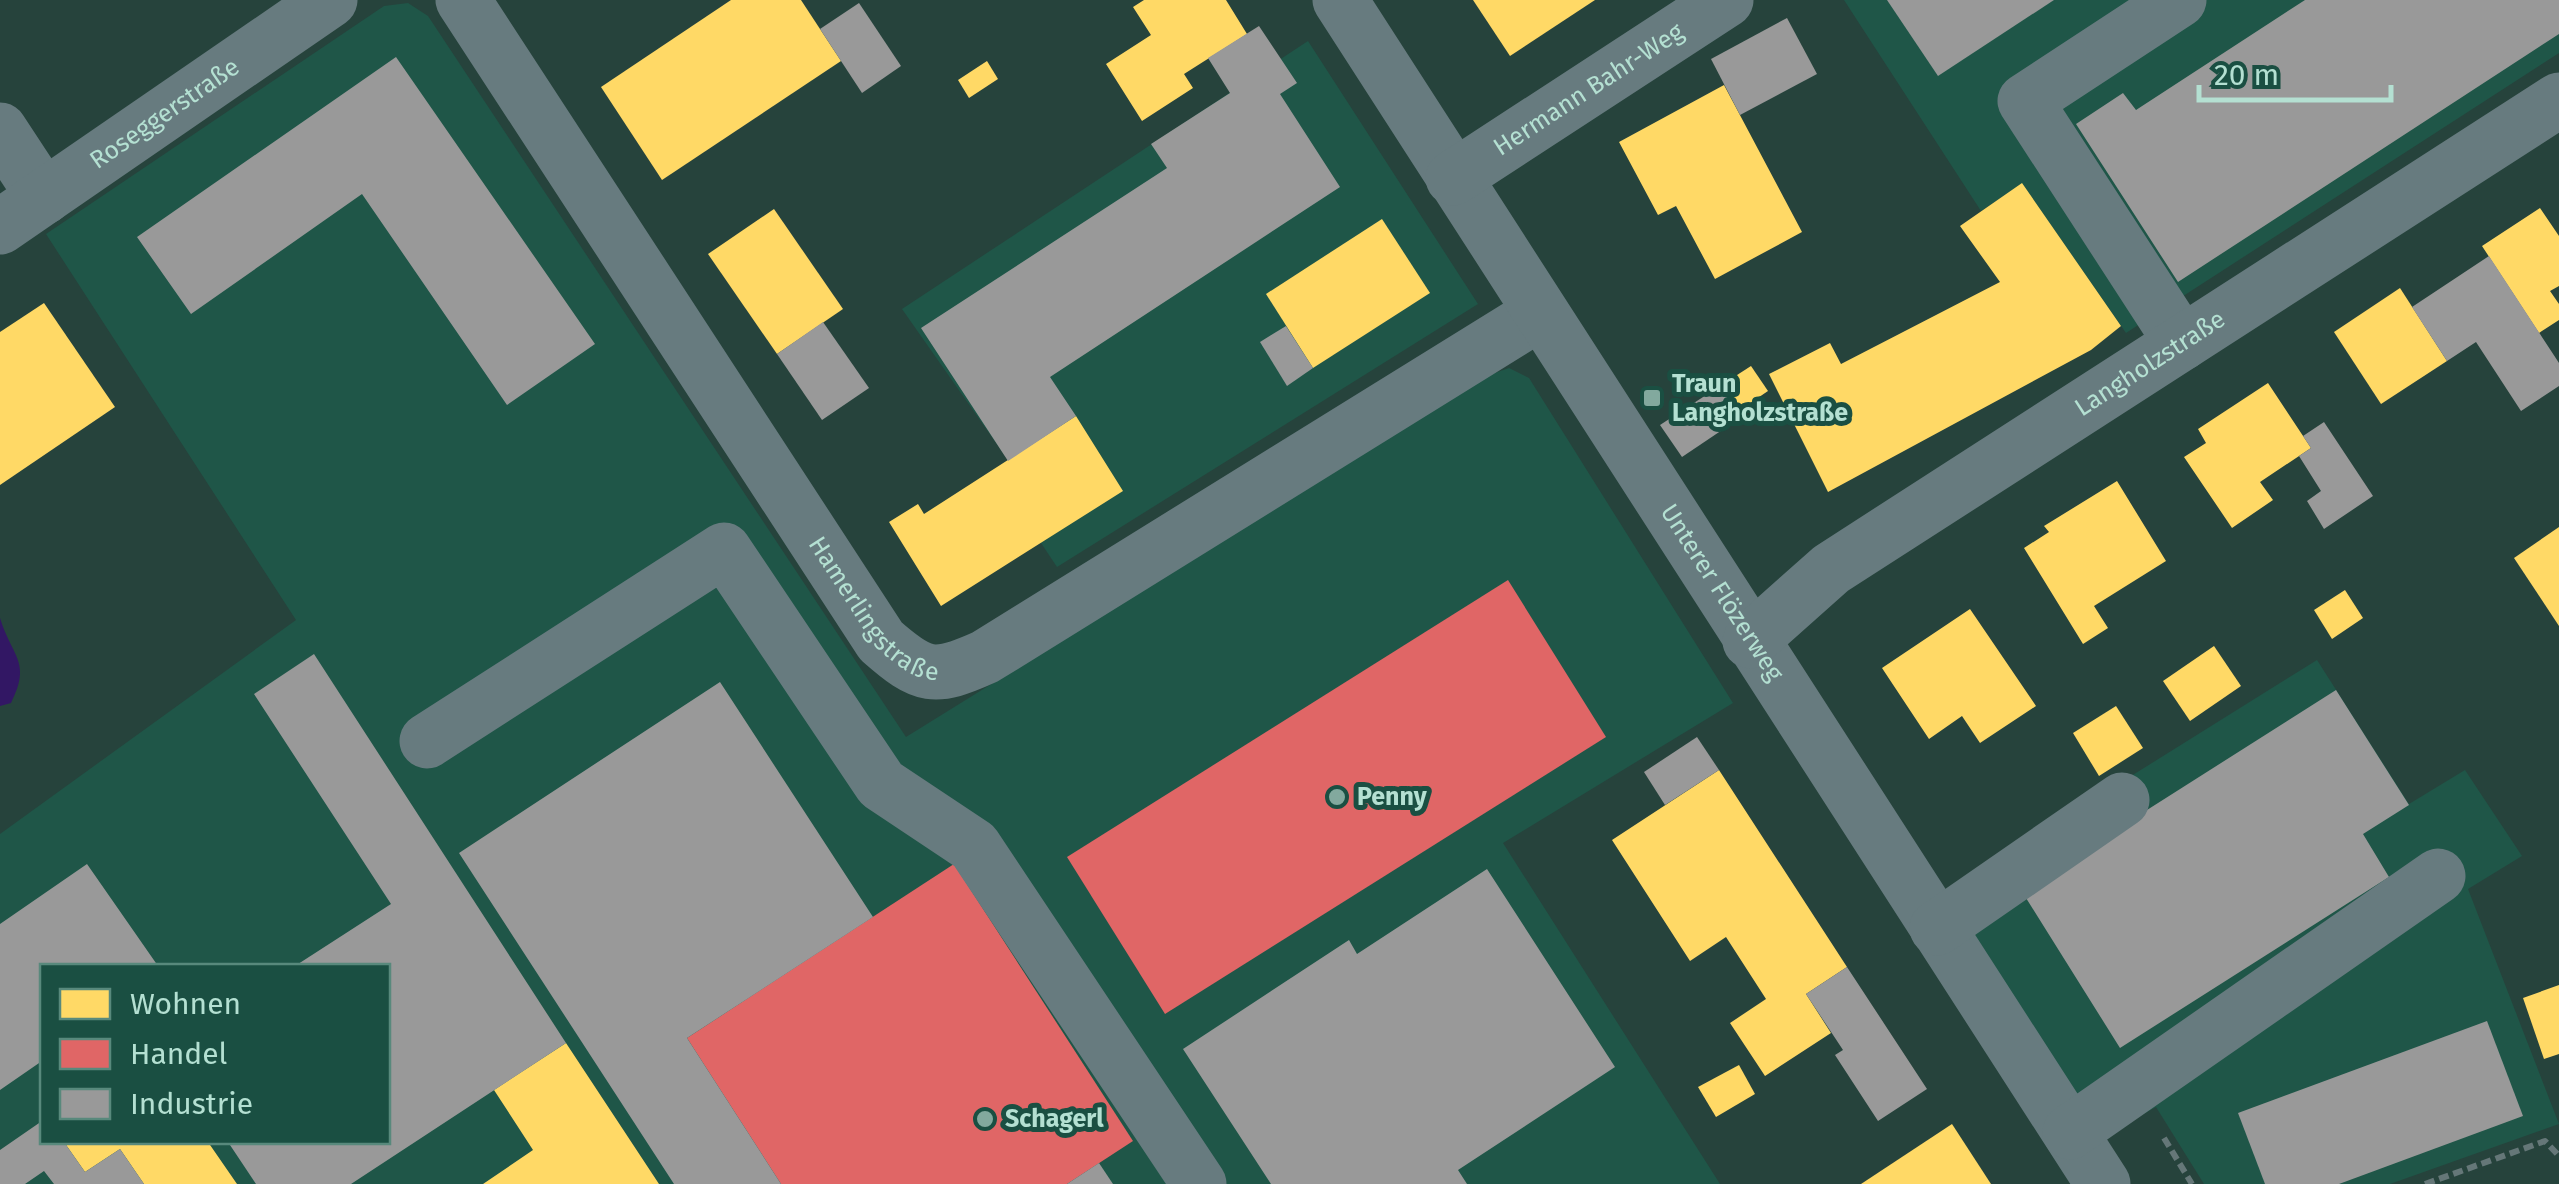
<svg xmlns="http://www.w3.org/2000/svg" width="2559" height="1184" font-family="'Fira Sans',sans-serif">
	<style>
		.built { fill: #1f5648; fill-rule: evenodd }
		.water { fill: #321764 }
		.homes { fill: #ffd966 }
		.shops { fill: #e06666 }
		.industry { fill: #999 }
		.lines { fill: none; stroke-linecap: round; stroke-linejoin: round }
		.path { stroke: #657778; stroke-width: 6; stroke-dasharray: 10 5; stroke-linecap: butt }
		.minor { stroke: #677b7f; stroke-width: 55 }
		.poi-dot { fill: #82a99e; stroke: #1a4f42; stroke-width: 4 }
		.labels { text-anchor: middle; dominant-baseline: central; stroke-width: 10; stroke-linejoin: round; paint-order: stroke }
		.street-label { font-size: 25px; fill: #b4e0d2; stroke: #1a4f42 }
		.poi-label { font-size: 25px; font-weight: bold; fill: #b4e0d2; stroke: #1a4f42; text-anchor: start }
	</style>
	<rect width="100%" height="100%" fill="#26433c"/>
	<g class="built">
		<path d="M 1844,0 L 2559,0 L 2559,53 L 2126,333 L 2022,184 L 1981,211 Z"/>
		<path d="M 408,3 L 428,16 L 906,737 L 1489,375 L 1509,368 L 1529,378 L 1733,703 L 1503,843 L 1720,1184 L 0,1184 L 0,834 L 296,620 L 46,234 L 384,6 ZM 42,966 L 388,966 L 388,1142 L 42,1142 Z"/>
		<path d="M 1308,41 L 1478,304 L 1057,567 L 1041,543 L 1008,460 L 902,309 Z"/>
		<path d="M 2317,660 L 2409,804 L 2465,770 L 2522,856 L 2468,889 L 2559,1124 L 2390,1184 L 2204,1184 L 2156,1107 L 2101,1138 L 1942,894 Z"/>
	</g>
	<path class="water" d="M 0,618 C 12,657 32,662 11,703 L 0,706 Z"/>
	<g class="homes">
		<path d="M 731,0 L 801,0 L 841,61 L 662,180 L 601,87 Z"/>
		<path d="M 1144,0 L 1226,0 L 1247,34 L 1184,74 L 1193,88 L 1142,121 L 1106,64 L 1151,35 L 1133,7 Z"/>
		<path d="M 1473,0 L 1595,0 L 1510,56 Z"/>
		<path d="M 987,61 L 998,79 L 969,98 L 958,80 Z"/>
		<path d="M 1724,85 L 1802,232 L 1715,279 L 1676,206 L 1658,215 L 1619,142 Z"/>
		<path d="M 2022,183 L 2121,326 L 2091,350 L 1828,492 L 1769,374 L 1830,343 L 1841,364 L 2000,282 L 1960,226 Z"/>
		<path d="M 2540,208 L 2559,236 L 2559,286 L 2550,291 L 2559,304 L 2559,320 L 2539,333 L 2482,246 Z"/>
		<path d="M 774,209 L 843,309 L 777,354 L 708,254 Z"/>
		<path d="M 1382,219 L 1430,293 L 1313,368 L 1266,294 Z"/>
		<path d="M 2400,288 L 2447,361 L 2381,404 L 2334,332 Z"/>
		<path d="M 44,303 L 115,407 L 0,485 L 0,332 Z"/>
		<path d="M 1751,366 L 1768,391 L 1737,412 L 1720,386 Z"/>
		<path d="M 2268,383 L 2311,448 L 2260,482 L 2273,500 L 2232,528 L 2184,457 L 2206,443 L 2198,429 Z"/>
		<path d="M 1076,416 L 1123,491 L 941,606 L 889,522 L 918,504 L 924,514 Z"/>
		<path d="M 2117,481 L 2166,561 L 2094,606 L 2108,628 L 2083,644 L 2024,548 L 2049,532 L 2044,526 Z"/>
		<path d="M 2559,527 L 2559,626 L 2514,558 Z"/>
		<path d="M 2345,590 L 2363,618 L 2332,639 L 2314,610 Z"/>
		<path d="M 1970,609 L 2036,706 L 1980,743 L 1962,716 L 1929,739 L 1882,668 Z"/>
		<path d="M 2214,646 L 2241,686 L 2190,721 L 2163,681 Z"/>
		<path d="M 2116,706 L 2143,748 L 2099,776 L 2073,733 Z"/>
		<path d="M 1719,770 L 1847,967 L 1806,994 L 1831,1033 L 1765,1076 L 1730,1023 L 1766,999 L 1726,937 L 1690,961 L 1612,840 Z"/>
		<path d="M 2559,985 L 2559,1054 L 2544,1059 L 2523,998 Z"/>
		<path d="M 566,1043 L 659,1184 L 483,1184 L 533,1150 L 494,1090 Z"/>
		<path d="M 1739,1065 L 1755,1094 L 1716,1117 L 1698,1087 Z"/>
		<path d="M 1952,1124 L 1991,1184 L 1861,1184 Z"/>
		<path d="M 64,1142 L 208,1142 L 237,1184 L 144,1184 L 120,1149 L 85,1172 Z"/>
	</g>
	<g class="shops">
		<path d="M 1508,580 L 1606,737 L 1165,1014 L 1067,857 Z"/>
		<path d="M 954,864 L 1133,1141 L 1067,1184 L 781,1184 L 687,1038 Z"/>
	</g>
	<g class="industry">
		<path d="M 1887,0 L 2054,0 L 1938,76 Z"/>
		<path d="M 2305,0 L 2559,0 L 2559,34 L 2178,282 L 2076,124 L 2123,93 L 2136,110 Z"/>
		<path d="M 859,3 L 901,66 L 862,93 L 820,29 Z"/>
		<path d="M 1787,18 L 1817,74 L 1740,115 L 1711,59 Z"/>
		<path d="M 1259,26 L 1297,83 L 1280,94 L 1340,187 L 1050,377 L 1076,416 L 1008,461 L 921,328 L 1167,168 L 1151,144 L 1230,93 L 1208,58 Z"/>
		<path d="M 396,57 L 595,344 L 507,405 L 362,194 L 191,314 L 137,237 Z"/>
		<path d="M 2489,256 L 2559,363 L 2559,386 L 2521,411 L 2476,342 L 2447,361 L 2412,307 Z"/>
		<path d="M 823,322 L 869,388 L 822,420 L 777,354 Z"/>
		<path d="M 1286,326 L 1313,368 L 1287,386 L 1260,342 Z"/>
		<path d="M 1720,386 L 1740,418 L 1682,457 L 1660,425 Z"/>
		<path d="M 2324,422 L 2373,496 L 2324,529 L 2307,501 L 2321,491 L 2299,456 L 2311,448 L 2303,436 Z"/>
		<path d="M 314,654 L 566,1043 L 351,1184 L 256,1184 L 228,1142 L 388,1142 L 388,966 L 295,966 L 391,904 L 254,694 Z"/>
		<path d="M 720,682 L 873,917 L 687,1038 L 781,1184 L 674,1184 L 459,853 Z"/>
		<path d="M 2336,690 L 2409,805 L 2363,834 L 2389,877 L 2120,1048 L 2021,890 Z"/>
		<path d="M 1697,737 L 1719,770 L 1665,805 L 1644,772 Z"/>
		<path d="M 87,864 L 158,966 L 42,966 L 42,1061 L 0,1090 L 0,924 Z"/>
		<path d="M 1487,869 L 1615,1067 L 1458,1170 L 1467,1184 L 1271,1184 L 1183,1049 L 1349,940 L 1357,954 Z"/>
		<path d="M 1847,967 L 1927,1089 L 1878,1121 L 1835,1055 L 1843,1050 L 1806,994 Z"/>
		<path d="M 2487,1021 L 2523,1116 L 2339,1184 L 2265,1184 L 2238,1113 Z"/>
		<path d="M 42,1121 L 42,1142 L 64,1142 L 85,1172 L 120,1149 L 144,1184 L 54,1184 L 44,1171 L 25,1184 L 0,1184 L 0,1150 Z"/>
		<path d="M 1099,1163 L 1113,1184 L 1067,1184 Z"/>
	</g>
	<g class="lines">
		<g class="path">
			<path d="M 2164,1138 L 2192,1184"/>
			<path d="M 2425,1184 L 2545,1141 L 2559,1156"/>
		</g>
		<g class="minor">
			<path id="s1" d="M 463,0 L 881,641 C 923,678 934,680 985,657 L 1540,313"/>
			<path id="s2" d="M 1340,0 L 2103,1184"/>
			<path d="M 2179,0 L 2025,101 L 2182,343"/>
			<path d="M 0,130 L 44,197"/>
			<path id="s3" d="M 1453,178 L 1726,0"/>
			<path id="s4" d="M 0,227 L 330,0"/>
			<path id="s5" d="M 1750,641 L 1831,569 L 2559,100"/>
			<path d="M 427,741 L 724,550 L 881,784 L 974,846 L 1199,1184"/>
			<path d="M 1937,928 L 2122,800"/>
			<path d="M 2070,1132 L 2438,876"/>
		</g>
	</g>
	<g class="poi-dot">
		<rect x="1642" y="388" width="20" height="20" rx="5"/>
		<circle cx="1337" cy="797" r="10"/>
		<circle cx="985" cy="1119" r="10"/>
	</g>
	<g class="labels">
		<g class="street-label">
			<text stroke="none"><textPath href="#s3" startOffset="162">Hermann Bahr-Weg</textPath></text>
			<text stroke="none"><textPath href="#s4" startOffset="200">Roseggerstraße</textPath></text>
			<text stroke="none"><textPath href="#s5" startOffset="488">Langholzstraße</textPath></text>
			<text stroke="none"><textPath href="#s2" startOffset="705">Unterer Flözerweg</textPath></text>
			<text stroke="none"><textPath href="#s1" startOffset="738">Hamerlingstraße</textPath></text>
		</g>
		<g class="poi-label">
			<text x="1672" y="384">Traun<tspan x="1672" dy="29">Langholzstraße</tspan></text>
			<text x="1357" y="797">Penny</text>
			<text x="1005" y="1119">Schagerl</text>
		</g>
	</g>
	<rect x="40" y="964" width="350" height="180" fill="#1a4f42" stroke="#58897c" stroke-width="2.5"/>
	<rect x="60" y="989" width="50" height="30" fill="#ffd966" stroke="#58897c" stroke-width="2.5"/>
	<text x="130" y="1014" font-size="30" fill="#b4e0d2">Wohnen</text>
	<rect x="60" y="1039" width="50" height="30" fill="#e06666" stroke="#58897c" stroke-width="2.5"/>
	<text x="130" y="1064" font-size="30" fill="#b4e0d2">Handel</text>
	<rect x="60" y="1089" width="50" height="30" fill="#999999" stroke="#58897c" stroke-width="2.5"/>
	<text x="130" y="1114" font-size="30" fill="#b4e0d2">Industrie</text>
	<path d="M2199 85v15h192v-15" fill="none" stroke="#b4e0d2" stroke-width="5"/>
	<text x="2214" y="85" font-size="30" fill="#b4e0d2" stroke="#1a4f42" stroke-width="8" paint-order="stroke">20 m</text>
</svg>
